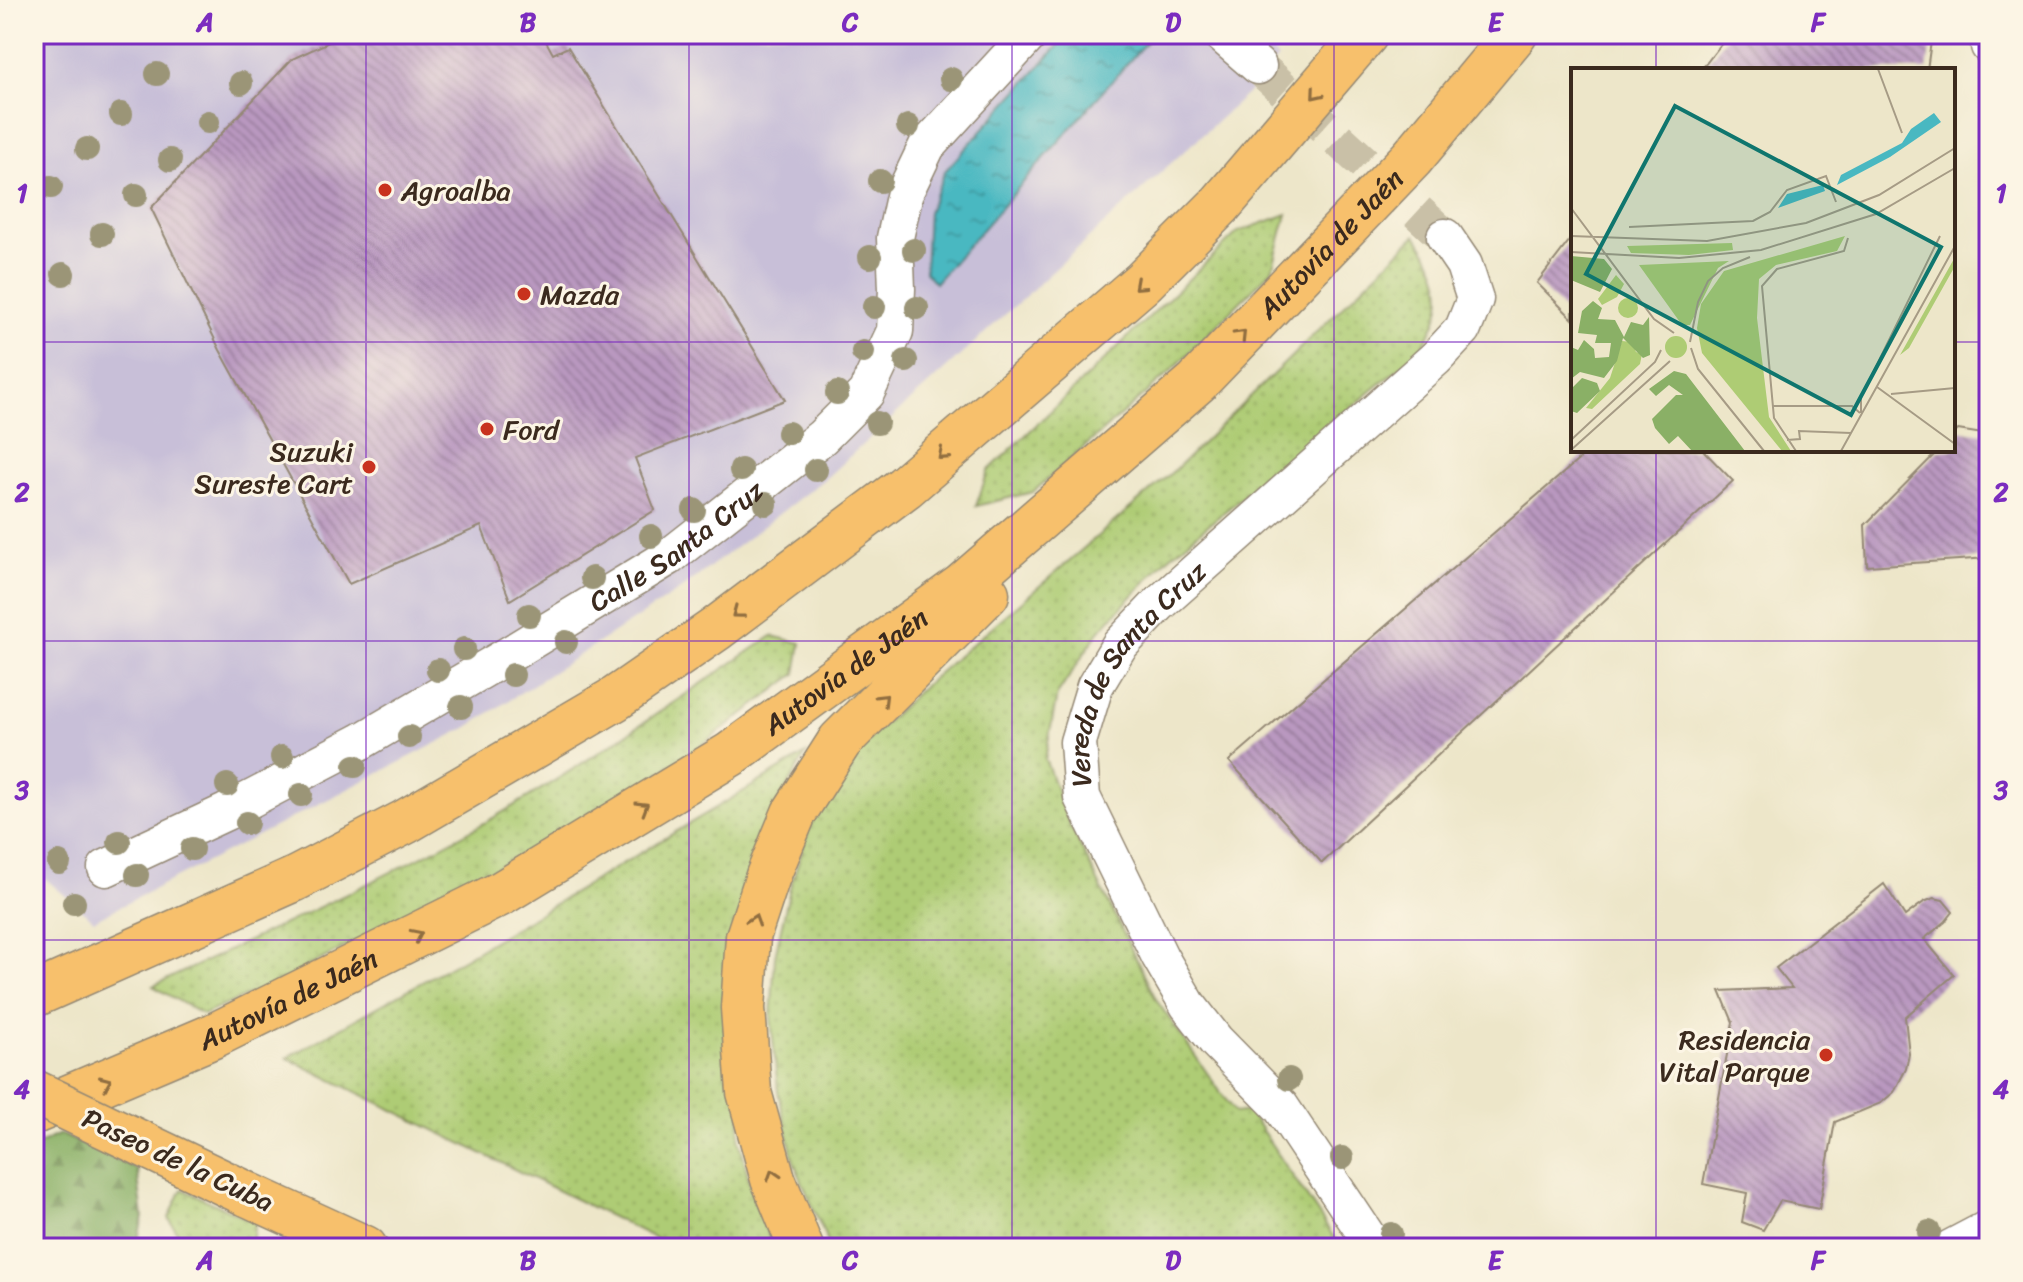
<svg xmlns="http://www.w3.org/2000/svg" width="2023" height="1282" font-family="Sriracha,sans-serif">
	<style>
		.industrial { fill: #c8bfd8 }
		.grass { fill: url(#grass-dots); stroke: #747b49; stroke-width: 2 }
		.forest { fill: url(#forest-firs); stroke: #626d42; stroke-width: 2 }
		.water { fill: url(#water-ripples); stroke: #427170; stroke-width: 2 }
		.building { fill: url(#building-back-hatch) }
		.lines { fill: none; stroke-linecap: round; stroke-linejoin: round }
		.minor-tunnel { stroke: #c9c0a7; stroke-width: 36; stroke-dasharray: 36 18; stroke-linecap: butt }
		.minor-casing { stroke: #948874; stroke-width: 39 }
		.primary-casing { stroke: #948874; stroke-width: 47 }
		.motorway-casing { stroke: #948874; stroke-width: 47 }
		.minor { stroke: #fff; stroke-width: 36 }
		.primary { stroke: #f7c06c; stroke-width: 44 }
		.motorway { stroke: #f7c06c; stroke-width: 44 }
		.primary-bridge-casing { stroke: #948874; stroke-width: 47; stroke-linecap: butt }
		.primary-bridge { stroke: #f7c06c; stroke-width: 44 }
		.tree { fill: #9b9577 }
		.oneway { stroke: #906e41 }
		.grid { fill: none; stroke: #7b2cbf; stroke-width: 2; stroke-opacity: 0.55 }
		.poi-dot { fill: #c8321e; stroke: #fcf5e5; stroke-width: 3 }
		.labels { text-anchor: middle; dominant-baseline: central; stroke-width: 6; stroke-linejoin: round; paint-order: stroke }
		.poi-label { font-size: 28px; fill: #3b2a1e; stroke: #fcf5e5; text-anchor: start }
		.street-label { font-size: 28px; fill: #3b2a1e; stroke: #fcf5e5 }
		.inset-road { fill: none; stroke: #a69b85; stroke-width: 2 }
		.view { fill: #0f766e; fill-opacity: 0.15; stroke: #0f766e; stroke-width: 4 }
		.inset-edge { fill: none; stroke: #3b2a1e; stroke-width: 4 }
		.neatline { fill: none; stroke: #7b2cbf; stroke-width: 3 }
		.grid-label { font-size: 26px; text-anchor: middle; font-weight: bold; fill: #7b2cbf }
	</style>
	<defs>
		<pattern id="grass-dots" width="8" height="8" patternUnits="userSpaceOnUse" patternTransform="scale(2)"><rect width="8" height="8" fill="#aecc74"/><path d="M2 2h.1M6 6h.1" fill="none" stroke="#97af64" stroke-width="1.8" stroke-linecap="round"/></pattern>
		<pattern id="forest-firs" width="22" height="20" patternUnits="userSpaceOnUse" patternTransform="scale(2)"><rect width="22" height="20" fill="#8ab066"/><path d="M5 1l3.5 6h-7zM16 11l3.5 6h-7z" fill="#728f53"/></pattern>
		<pattern id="water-ripples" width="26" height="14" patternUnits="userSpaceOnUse" patternTransform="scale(2)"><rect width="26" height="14" fill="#49b8c1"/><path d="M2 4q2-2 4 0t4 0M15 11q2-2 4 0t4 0" fill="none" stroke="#3e969c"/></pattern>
		<pattern id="building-back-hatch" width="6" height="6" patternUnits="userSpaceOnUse" patternTransform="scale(2)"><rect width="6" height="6" fill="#b998c0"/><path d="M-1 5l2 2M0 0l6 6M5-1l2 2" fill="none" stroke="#987c9b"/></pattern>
	</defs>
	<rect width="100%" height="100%" fill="#fcf5e5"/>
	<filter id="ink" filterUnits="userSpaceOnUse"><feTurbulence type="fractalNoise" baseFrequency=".0125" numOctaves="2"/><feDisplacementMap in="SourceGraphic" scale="16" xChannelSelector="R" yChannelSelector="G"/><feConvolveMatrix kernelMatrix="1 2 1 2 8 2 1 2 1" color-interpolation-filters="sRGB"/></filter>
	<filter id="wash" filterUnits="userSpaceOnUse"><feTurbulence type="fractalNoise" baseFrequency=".006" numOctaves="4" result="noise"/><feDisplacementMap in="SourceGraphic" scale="32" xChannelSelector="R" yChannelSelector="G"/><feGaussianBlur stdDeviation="1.8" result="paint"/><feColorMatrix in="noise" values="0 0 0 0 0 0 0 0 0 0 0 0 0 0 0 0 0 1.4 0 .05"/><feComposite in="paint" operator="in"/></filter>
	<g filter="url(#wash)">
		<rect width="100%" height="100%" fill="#ede6c9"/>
		<path class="industrial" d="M 34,34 L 1251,34 L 1278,58 L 1249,92 L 827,477 L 680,590 L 466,728 L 94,920 L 34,869 Z"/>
		<g class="grass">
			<path d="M 1287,214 L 1272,270 L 1170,372 L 1033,492 L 976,506 L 988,471 L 1238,232 Z"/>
			<path d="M 1416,235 C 1447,282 1450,304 1419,352 L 1168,558 L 1099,631 L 1057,695 L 1045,759 L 1069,823 L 1157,1001 L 1235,1113 L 1249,1111 L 1341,1248 L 830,1248 L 794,1162 L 778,1091 L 771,1018 L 775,956 L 790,888 L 811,823 L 840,775 L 873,735 L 921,688 L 1177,468 Z"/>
			<path d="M 772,636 L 801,643 L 796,674 L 710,739 L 641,786 L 553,838 L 284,979 L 203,1015 L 153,986 C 264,933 378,882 486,822 C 584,766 678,699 772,636 Z"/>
			<path d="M 806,754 L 766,824 L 739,1138 L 753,1198 L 774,1248 L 675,1248 L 287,1058 L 468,956 Z"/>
			<path d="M 182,1189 L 255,1222 L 252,1244 L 245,1248 L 181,1248 L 178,1234 L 169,1218 Z"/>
		</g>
		<path class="forest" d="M 60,1134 L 137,1169 L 143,1217 L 138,1239 L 141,1248 L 34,1248 L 34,1146 Z"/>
		<path class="water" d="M 1069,34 L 1153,34 L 935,283 L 925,272 L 928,212 L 945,171 Z"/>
		<g id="blocks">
			<g class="building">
				<path d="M 346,34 L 542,34 L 553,54 L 568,47 L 785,400 L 635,458 L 655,510 L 510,600 L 481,526 L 349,584 L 220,350 L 151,208 L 292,59 Z"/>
				<path d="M 1729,34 L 1932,34 L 1927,70 L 1701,70 Z"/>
				<path d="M 1573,236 L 1573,319 L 1537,283 Z"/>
				<path d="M 1958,430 L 1989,435 L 1989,558 L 1867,566 L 1865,525 L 1939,450 L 1953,450 L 1953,435 Z"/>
				<path d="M 1590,450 L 1703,450 L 1733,481 L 1322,863 L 1229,761 Z"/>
				<path d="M 1884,884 L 1905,916 L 1924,902 L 1934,898 L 1943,900 L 1953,912 L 1945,922 L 1924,939 L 1954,975 L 1905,1017 L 1909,1054 L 1906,1069 L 1894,1092 L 1881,1103 L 1835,1122 L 1819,1209 L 1780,1201 L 1763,1230 L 1742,1222 L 1747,1193 L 1703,1184 L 1733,1022 L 1720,991 L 1792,988 L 1776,968 Z"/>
			</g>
		</g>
	</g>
	<g filter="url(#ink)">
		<use href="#blocks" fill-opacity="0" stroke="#948874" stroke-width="2"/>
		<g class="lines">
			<path class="minor-tunnel" d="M 1258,66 L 1445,237"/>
			<defs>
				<g id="minor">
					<path d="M 1221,34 L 1258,66"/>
					<path d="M 1988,34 L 1989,46"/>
					<path id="s1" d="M 106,868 L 226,812 L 360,742 L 505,657 L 669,557 L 822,437 L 866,393 L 895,331 L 897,289 L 895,238 L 905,192 L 927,146 L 1030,34"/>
					<path id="s2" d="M 1375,1248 L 1281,1107 L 1216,1041 L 1188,1005 L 1160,957 L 1082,797 L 1078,742 L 1095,686 L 1119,646 L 1158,605 L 1436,358 L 1463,329 L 1475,299 L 1464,265 L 1445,237"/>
					<path d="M 1951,1248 L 1989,1228"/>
				</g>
				<path id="primary" d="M 247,1194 L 365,1248"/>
				<g id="motorway">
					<path d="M 34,995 L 295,879 L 405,822 L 615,699 L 716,629 L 905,487 L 1143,282 L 1220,205 L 1366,34"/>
					<path id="s3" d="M 34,1112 L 213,1036 L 502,893 L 731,754 L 962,586 L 1197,382 L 1412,158 L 1515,34"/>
					<path d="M 801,1248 L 773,1179 L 749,1092 L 743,1008 L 748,937 L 768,876 L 794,813 L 840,741 L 987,594"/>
				</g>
			</defs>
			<use href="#minor" class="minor-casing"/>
			<use href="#primary" class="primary-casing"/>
			<use href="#motorway" class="motorway-casing"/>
			<use href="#minor" class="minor"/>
			<use href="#primary" class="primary"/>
			<use href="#motorway" class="motorway"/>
			<defs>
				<path id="primary-bridge" d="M 34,1092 L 247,1194"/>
			</defs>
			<use href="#primary-bridge" class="primary-bridge-casing"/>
			<use href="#primary-bridge" class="primary-bridge"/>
		</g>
		<g class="tree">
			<circle cx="157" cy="74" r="12"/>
			<circle cx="951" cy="79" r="12"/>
			<circle cx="241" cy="83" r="12"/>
			<circle cx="121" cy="114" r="12"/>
			<circle cx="208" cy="122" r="12"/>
			<circle cx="908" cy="126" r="12"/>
			<circle cx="87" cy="149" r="12"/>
			<circle cx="170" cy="160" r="12"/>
			<circle cx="880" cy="181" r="12"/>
			<circle cx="51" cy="187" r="12"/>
			<circle cx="136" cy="195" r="12"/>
			<circle cx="102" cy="234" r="12"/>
			<circle cx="914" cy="250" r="12"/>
			<circle cx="870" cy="257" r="12"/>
			<circle cx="63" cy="274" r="12"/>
			<circle cx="874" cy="307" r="12"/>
			<circle cx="917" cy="308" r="12"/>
			<circle cx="863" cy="352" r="12"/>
			<circle cx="906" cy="361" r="12"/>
			<circle cx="837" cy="393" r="12"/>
			<circle cx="877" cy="423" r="12"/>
			<circle cx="788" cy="433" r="12"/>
			<circle cx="741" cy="470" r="12"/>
			<circle cx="816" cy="470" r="12"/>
			<circle cx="766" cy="504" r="12"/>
			<circle cx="694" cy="510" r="12"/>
			<circle cx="651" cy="536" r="12"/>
			<circle cx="592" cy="578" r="12"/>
			<circle cx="529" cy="615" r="12"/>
			<circle cx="566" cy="642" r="12"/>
			<circle cx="464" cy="649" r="12"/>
			<circle cx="438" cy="670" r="12"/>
			<circle cx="513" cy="675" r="12"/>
			<circle cx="461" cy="707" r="12"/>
			<circle cx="409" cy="737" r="12"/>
			<circle cx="282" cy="757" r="12"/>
			<circle cx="355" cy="766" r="12"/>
			<circle cx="227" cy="785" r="12"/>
			<circle cx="301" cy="795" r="12"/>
			<circle cx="247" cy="823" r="12"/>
			<circle cx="119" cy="842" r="12"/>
			<circle cx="192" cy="849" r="12"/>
			<circle cx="59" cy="863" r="12"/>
			<circle cx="137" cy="875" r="12"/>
			<circle cx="74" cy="903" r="12"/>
			<circle cx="1289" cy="1079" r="12"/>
			<circle cx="1342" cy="1158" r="12"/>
			<circle cx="1929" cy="1232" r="12"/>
			<circle cx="1391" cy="1234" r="12"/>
		</g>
		<defs><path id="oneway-chevron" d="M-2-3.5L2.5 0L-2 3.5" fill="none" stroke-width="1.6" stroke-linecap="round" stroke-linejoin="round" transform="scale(2)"/></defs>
		<g class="oneway">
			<use href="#oneway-chevron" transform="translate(1316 94) rotate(130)"/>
			<use href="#oneway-chevron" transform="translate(1139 285) rotate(138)"/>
			<use href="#oneway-chevron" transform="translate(1241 335) rotate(-46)"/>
			<use href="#oneway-chevron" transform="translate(943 455) rotate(139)"/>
			<use href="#oneway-chevron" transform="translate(737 613) rotate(143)"/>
			<use href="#oneway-chevron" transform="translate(883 699) rotate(-45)"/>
			<use href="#oneway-chevron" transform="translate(643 807) rotate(-31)"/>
			<use href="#oneway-chevron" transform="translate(754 920) rotate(-72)"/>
			<use href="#oneway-chevron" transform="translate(417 935) rotate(-26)"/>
			<use href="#oneway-chevron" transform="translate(106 1082) rotate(-23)"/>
			<use href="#oneway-chevron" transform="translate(773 1175) rotate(-108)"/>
		</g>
	</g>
	<path class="grid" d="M 366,34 L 366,1248M 689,34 L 689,1248M 1012,34 L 1012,1248M 1334,34 L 1334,1248M 1656,34 L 1656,70M 34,342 L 1573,342M 1953,342 L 1989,342M 1656,450 L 1656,1248M 34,641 L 1989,641M 34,940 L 1989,940"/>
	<g class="poi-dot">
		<circle cx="385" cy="190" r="8"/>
		<circle cx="524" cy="294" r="8"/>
		<circle cx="487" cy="429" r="8"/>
		<circle cx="369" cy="467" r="8"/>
		<circle cx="1826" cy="1055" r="8"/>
	</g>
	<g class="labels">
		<g class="poi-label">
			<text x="401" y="190">Agroalba</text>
			<text x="540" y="294">Mazda</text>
			<text x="503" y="429">Ford</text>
			<text x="353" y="451" text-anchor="end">Suzuki<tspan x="353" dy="32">Sureste Cart</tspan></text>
			<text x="1810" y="1039" text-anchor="end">Residencia<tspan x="1810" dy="32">Vital Parque</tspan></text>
		</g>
		<g class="street-label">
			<text stroke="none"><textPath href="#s3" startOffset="1574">Autovía de Jaén</textPath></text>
			<text stroke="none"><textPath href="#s1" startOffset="656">Calle Santa Cruz</textPath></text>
			<text stroke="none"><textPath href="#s3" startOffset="926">Autovía de Jaén</textPath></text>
			<text stroke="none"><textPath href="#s2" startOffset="684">Vereda de Santa Cruz</textPath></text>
			<text stroke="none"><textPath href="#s3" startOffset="278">Autovía de Jaén</textPath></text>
			<text transform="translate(178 1160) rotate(25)">Paseo de la Cuba</text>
		</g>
	</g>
	<g transform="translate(1571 68)">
		<rect width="384" height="384" fill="#ede6c9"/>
		<path d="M 274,168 L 266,183 L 205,197 L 188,211 L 186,250 L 198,349 L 220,383 L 211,383 L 131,285 L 126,260 L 130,236 L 153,203 ZM 161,175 L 162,182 L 118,187 L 60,185 L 56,178 ZM 384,189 L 384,198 L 338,280 L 329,287 ZM 158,193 L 147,200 L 119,257 L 111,257 L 68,197 ZM 45,207 L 53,216 L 46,229 L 31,237 L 27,231 ZM47 240a10 10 0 1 1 20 0a10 10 0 1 1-20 0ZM 51,273 L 61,274 L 65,284 L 71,286 L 69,296 L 21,341 L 15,340 L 39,310 Z" fill="#aecc74"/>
		<path d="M 0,188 L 33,191 L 41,201 L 29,224 L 0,212 ZM 22,233 L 31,240 L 27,251 L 44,252 L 53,269 L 60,254 L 72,257 L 78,249 L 79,287 L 72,290 L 52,270 L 46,293 L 33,310 L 9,304 L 0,311 L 0,279 L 7,282 L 13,272 L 23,281 L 24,290 L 38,289 L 40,275 L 24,275 L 26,267 L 7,265 L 11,243 ZM 103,303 L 115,306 L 174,383 L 121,383 L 107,368 L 98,376 L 84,360 L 81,351 L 105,327 L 112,327 L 98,317 L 85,328 L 78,321 ZM 11,310 L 26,315 L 29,323 L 6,345 L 0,343 L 0,321 Z" fill="#8ab066"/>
		<path d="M94 279a11 11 0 1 1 22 0a11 11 0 1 1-22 0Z" fill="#aecc74"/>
		<path d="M 363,45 L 370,54 L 319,89 L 266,117 L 270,107 L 331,75 L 340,61 ZM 252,117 L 254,123 L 207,140 L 216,126 Z" fill="#49b8c1"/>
		<path class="inset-road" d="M 307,1 L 331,65M 0,140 L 83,251 L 103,265M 58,159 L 182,153 L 199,144 L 216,122 L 255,108 L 265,134M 0,168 L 136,173 L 235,155 L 308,127 L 384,80M 0,184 L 108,190 L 190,182 L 305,146 L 384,100M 119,274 L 127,234 L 137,213 L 152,200 L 179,189M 120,280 L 127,301 L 193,383M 306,319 L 384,376M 320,326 L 384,320M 202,338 L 281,338 L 289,345M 290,345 L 290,329 L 369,168M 0,372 L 84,294 L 90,282M 216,372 L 229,371 L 228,363 L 280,365M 0,382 L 99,293M 225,383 L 203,350 L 191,218 L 206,201 L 273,183 L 277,170M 270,383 L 384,178"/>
		<path class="view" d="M 104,38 L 370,179 L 280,347 L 15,206 Z"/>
		<rect width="384" height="384" class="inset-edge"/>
	</g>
	<rect width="2023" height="1282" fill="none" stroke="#fcf5e5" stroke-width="88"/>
	<rect x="44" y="44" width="1935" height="1194" class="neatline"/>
	<g class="grid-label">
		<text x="205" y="31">A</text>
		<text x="528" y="31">B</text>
		<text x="850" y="31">C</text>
		<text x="1173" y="31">D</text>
		<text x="1495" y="31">E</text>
		<text x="1818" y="31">F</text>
		<text x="22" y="202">1</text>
		<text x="2001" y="202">1</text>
		<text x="22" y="501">2</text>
		<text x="2001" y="501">2</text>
		<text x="22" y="799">3</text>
		<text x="2001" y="799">3</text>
		<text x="22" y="1098">4</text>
		<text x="2001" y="1098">4</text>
		<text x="205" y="1269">A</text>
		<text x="528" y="1269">B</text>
		<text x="850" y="1269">C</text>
		<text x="1173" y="1269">D</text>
		<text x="1495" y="1269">E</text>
		<text x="1818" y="1269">F</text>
	</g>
</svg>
